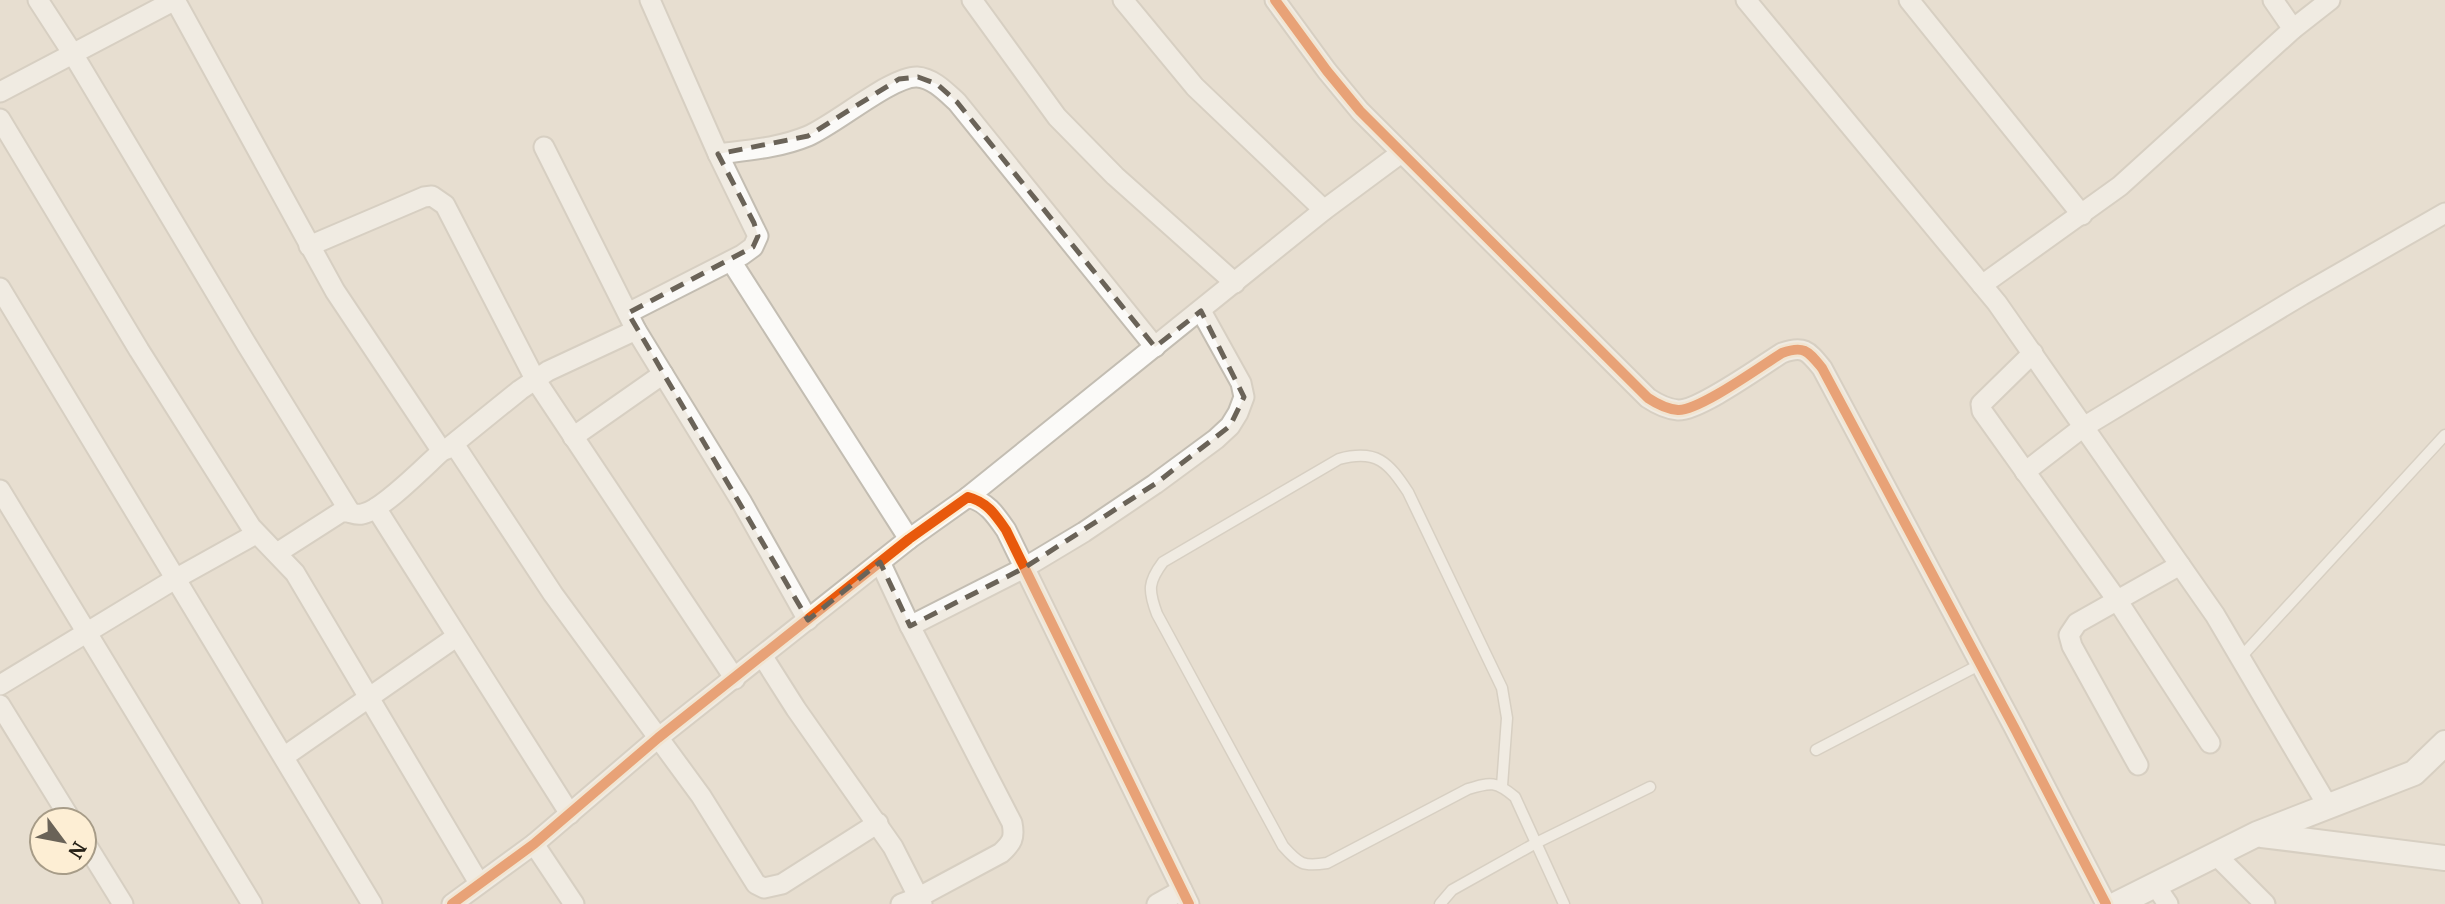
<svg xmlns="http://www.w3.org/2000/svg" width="2445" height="904" font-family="Merriweather,serif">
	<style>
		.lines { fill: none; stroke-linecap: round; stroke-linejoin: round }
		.service-casing { stroke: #c3bdb2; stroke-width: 13 }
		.minor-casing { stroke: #c3bdb2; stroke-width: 23 }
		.tertiary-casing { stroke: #c3bdb2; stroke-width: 28 }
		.service { stroke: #fbfaf8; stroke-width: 10 }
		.minor { stroke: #fbfaf8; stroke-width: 19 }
		.tertiary { stroke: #fbfaf8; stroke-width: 24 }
		.cycleway-casing { stroke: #fdeed4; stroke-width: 15 }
		.cycleway { stroke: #e8590c; stroke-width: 10 }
		.marked { fill: none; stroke: #6a6358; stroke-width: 5; stroke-dasharray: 14 9; stroke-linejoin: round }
	</style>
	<rect width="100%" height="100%" fill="#e7ded0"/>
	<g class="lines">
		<defs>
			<g id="service">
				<path d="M 2241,657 L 2445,435"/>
				<path d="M 1816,750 L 1981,664"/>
				<path d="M 1502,786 L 1507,718 L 1502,688 L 1408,492 C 1388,462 1377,449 1339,459 L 1163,562 C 1148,582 1148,590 1157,614 L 1283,846 C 1299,864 1303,867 1327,863 L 1468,789 C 1491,782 1496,781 1515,797 L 1564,904"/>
				<path d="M 1440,904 L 1452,890 L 1536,843 L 1650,787"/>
			</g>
			<g id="minor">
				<path d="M 38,0 L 73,54 L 247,345 L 350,512"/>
				<path d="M 175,0 L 335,291 L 439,447 L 443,450 L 447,449 L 520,390 L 548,371 L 636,330"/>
				<path d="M 972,0 L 1057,117 L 1115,176 L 1235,283"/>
				<path d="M 1123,0 L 1195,87 L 1324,210"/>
				<path d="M 1275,0 L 1327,71 L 1360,111 L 1648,398 C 1657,404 1666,409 1678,410 C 1699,411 1761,366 1782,353 C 1804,345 1808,351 1822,368 L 2014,727 L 2106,904"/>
				<path d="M 1746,0 L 1997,303 L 2215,615 L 2329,808"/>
				<path d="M 1909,0 L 2082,215"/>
				<path d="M 2273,0 L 2293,29"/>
				<path d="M 0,92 L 175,0"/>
				<path d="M 0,119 L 139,350 L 251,527 L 295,573 L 479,883"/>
				<path d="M 544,147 L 636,330 L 741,501 L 808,620"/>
				<path d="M 718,154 C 749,150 779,148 808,136 C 836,124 892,76 917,77 C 933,78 946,92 957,102 L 1155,347"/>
				<path d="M 309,246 L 424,197 L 432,196 L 445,205 L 535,379 L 735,679"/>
				<path d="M 731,261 L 909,539"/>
				<path d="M 1982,285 L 2120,186 L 2293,29 L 2330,0"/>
				<path d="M 0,288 L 372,904"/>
				<path d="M 628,313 L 742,255 L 753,247 L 758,236 L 718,154 L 650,0"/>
				<path d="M 2033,353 L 1981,404 L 1982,411 L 2117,600 L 2210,743"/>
				<path d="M 573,437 L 663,374"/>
				<path d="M 454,444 L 553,594 L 701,796 L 756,884 L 764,888 L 782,884 L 878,823"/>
				<path d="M 2025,472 L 2082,428 L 2302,295 L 2445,213"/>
				<path d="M 0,490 L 252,904"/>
				<path d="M 968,497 L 1324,210 L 1401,153"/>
				<path d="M 376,508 L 570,814"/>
				<path d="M 277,553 L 341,512 C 349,510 354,516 362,514 C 382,511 426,465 443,450"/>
				<path d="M 880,562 L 910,626 L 1012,823 C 1015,838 1012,843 1001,853 L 919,897 L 901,904"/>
				<path d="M 910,626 L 1024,568 L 1084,532 L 1155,484 L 1216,439 L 1230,426 L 1238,413 L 1244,397 L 1241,383 L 1201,311"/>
				<path d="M 763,657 L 796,709 L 893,847 L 922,904"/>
				<path d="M 0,685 L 175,579 L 254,535 L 259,536"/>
				<path d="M 0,705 L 71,820"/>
				<path d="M 285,756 L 456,637"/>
				<path d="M 2138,765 L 2072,646 L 2069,635 L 2077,623 L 2180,565"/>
				<path d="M 84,841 L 123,904"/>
				<path d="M 534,844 L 574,904"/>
				<path d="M 2216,855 L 2265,904"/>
				<path d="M 2155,885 L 2168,904"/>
				<path d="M 452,904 L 534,844 L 658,738 L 909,539 L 968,497 C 987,502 995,514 1006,530 L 1189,904"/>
				<path d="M 1157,904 L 1182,890"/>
			</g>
			<g id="tertiary">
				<path d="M 2262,835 L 2445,858"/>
				<path d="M 2117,904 L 2257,834 L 2414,773 L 2445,743"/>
			</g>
		</defs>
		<use href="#service" class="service-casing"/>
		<use href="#minor" class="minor-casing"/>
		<use href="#tertiary" class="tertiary-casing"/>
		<use href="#service" class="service"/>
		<use href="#minor" class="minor"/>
		<use href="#tertiary" class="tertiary"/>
		<defs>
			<g id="cycleway">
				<path d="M 1275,0 L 1327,71 L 1360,111 L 1648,398 C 1657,404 1666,409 1678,410 C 1699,411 1761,366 1782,353 C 1804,345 1808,351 1822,368 L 2014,727 L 2106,904"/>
				<path d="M 452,904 L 534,844 L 658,738 L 909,539 L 968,497 C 987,502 995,514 1006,530 L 1189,904"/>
			</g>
		</defs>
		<use href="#cycleway" class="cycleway-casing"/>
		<use href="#cycleway" class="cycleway"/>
	</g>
	<path d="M0 0H2445V904H0ZM 918,77 L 937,84 L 957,102 L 1155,347 L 1201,311 L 1244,397 L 1230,426 L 1155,484 L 1024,568 L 910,626 L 880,562 L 808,620 L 628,313 L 753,247 L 758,236 L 754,223 L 718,154 L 808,136 L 899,79 Z" fill="#e7ded0" fill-opacity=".55" fill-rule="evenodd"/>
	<path class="marked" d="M 918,77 L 937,84 L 957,102 L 1155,347 L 1201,311 L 1244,397 L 1230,426 L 1155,484 L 1024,568 L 910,626 L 880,562 L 808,620 L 628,313 L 753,247 L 758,236 L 754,223 L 718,154 L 808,136 L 899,79 Z"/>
	<g transform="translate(63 841) rotate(122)"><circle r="33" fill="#fdeed4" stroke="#a79c88" stroke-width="2"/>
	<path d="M0-5L12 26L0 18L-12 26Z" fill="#6a6358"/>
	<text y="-10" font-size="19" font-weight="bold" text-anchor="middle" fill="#262117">N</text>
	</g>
</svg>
